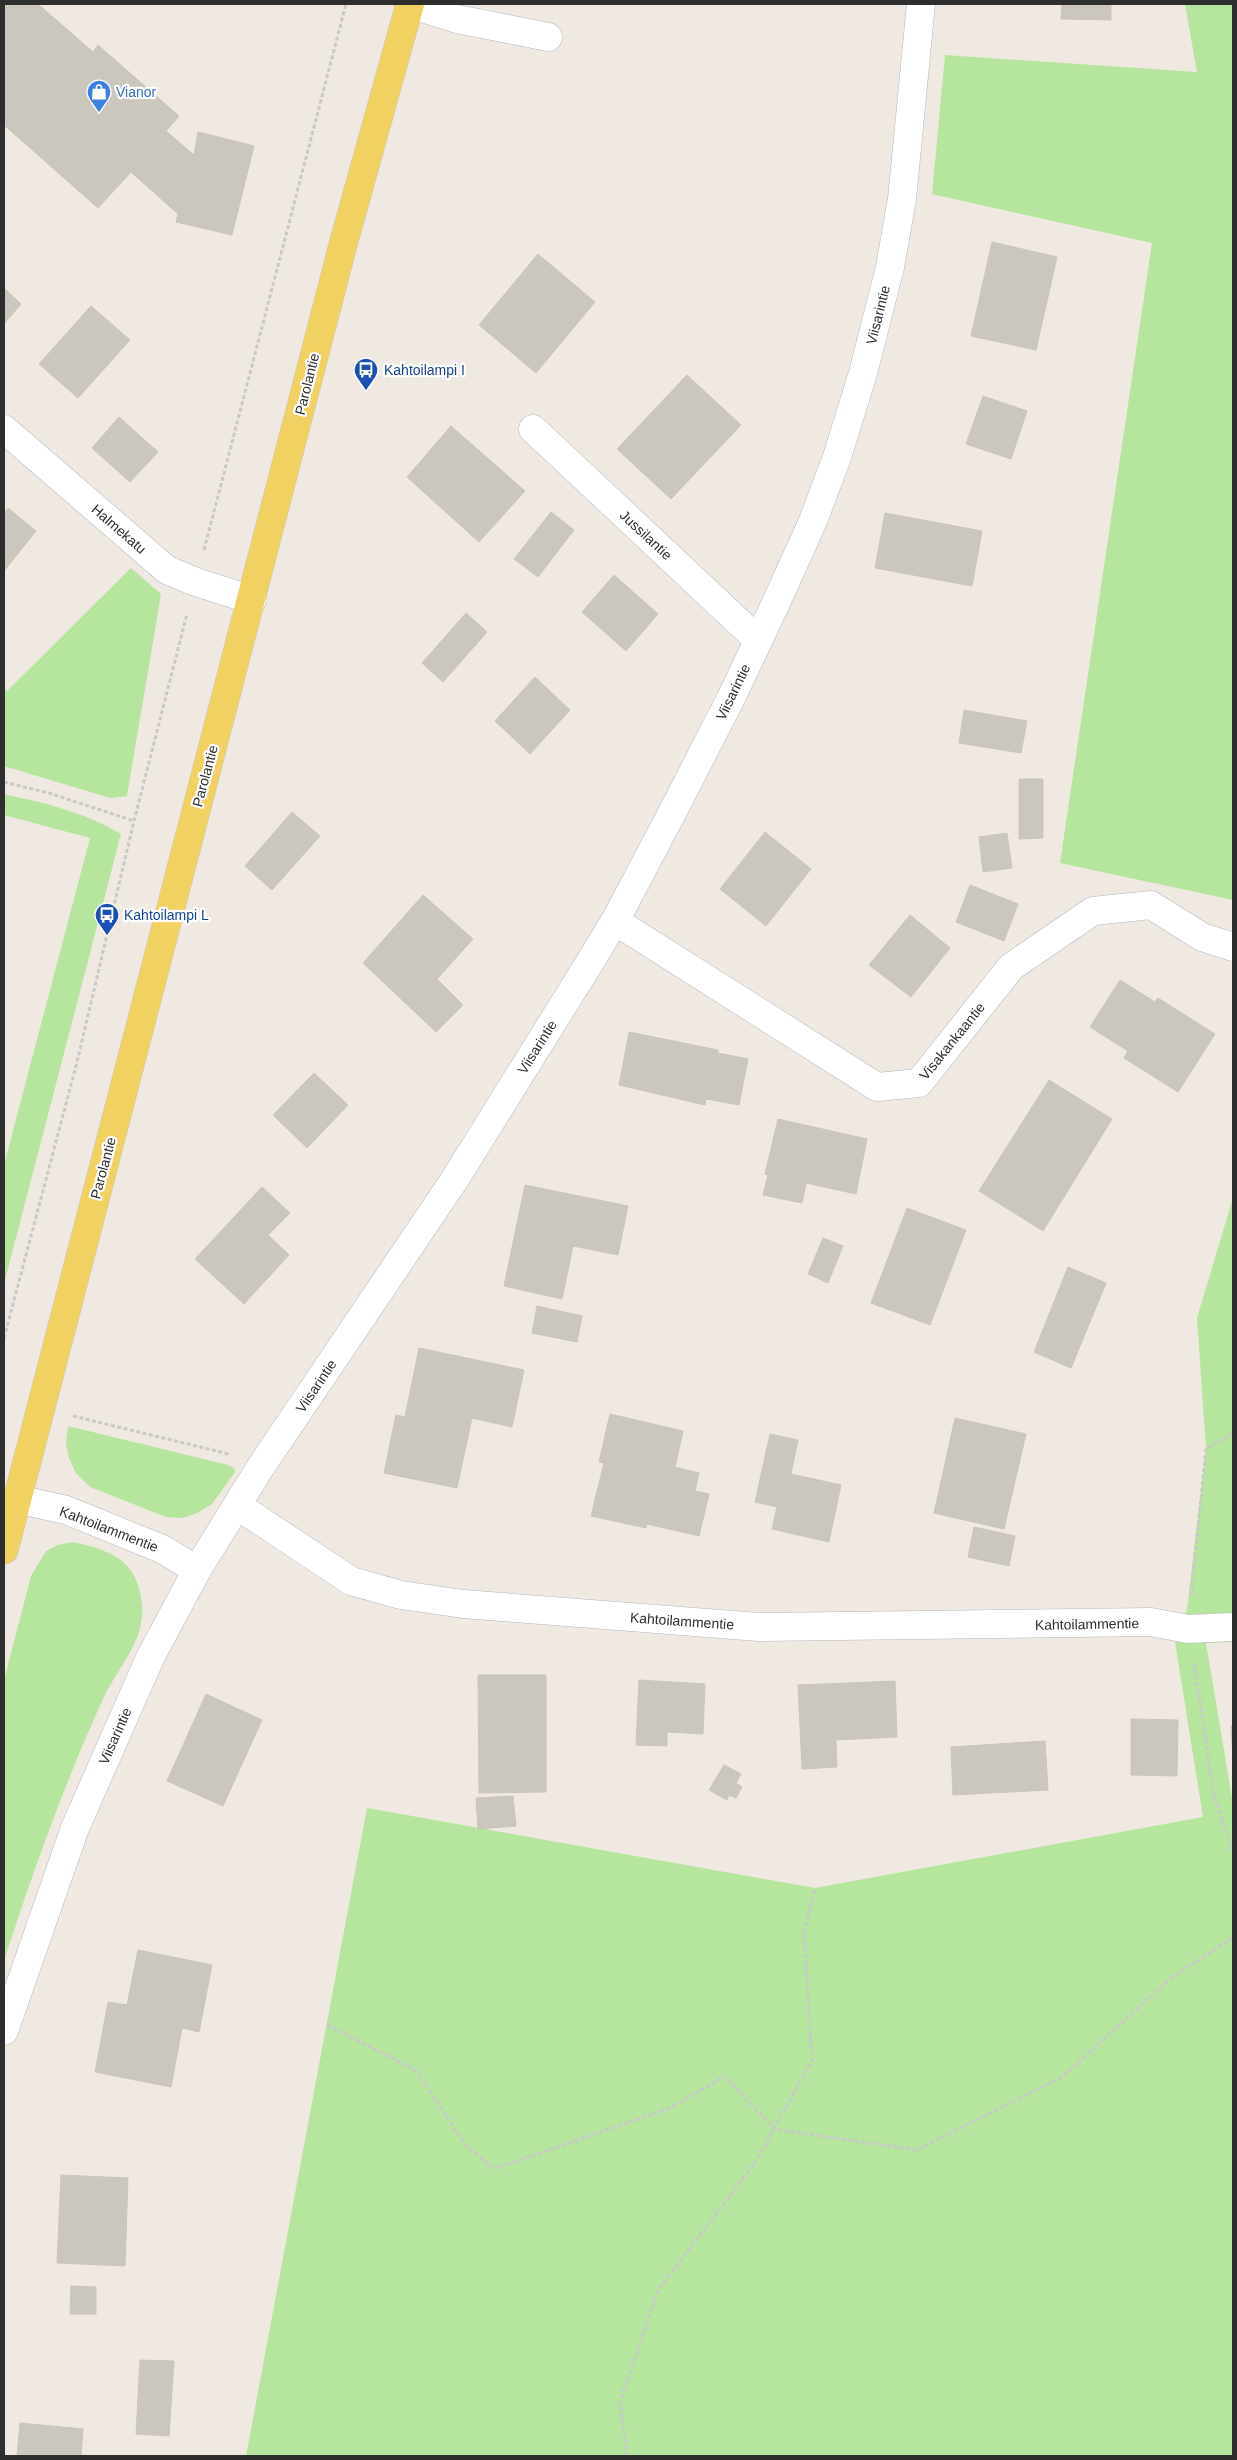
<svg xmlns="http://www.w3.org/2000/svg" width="1237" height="2460" font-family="Arial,sans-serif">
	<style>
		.green { fill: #b6e59e }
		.building { fill: #cbc7bf; stroke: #cbc5ba }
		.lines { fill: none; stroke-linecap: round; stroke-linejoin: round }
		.minor-casing { stroke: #b4b7c1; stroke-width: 29 }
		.major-casing { stroke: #c9c9c9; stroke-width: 29 }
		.path { stroke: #c9c9c9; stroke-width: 3; stroke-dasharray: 4 2.5; stroke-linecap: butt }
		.minor { stroke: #fff; stroke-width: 28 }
		.major { stroke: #f2d163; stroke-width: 28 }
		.labels { text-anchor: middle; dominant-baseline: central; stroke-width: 4.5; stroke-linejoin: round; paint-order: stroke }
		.shop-label { font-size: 14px; fill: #366cbe; stroke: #fff; text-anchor: start }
		.street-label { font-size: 14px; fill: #2e2e2e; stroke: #fff }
		.transit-label { font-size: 14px; fill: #164399; stroke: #fff; text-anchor: start }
	</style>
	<rect width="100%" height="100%" fill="#efe9e1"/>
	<g class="green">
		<path d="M 1185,4 L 1233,4 L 1233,900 L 1060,863 L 1152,243 L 932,194 L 945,55 L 1197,72 Z"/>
		<path d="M 131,568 L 161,594 L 127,796 L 110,798 L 4,766 L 4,688 L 7,691 Z"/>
		<path d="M 4,794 C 45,803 84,812 121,834 L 4,1284 L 4,1165 L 90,838 L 4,815 Z"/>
		<path d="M 1233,1198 L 1233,1642 L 1206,1643 L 1233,1804 L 1233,2456 L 246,2456 L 367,1808 L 815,1888 L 1203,1817 L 1175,1642 L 1187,1609 L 1206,1449 L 1197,1318 Z"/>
		<path d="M 68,1426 L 228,1465 L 234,1468 L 235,1472 L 212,1504 L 195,1514 L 183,1518 L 166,1517 L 90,1487 L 76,1473 L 69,1458 L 66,1444 Z"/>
		<path d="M 73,1542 C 112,1551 138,1560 142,1605 C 145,1643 116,1669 102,1701 C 64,1785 32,1874 4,1961 L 4,1680 L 31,1576 L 46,1551 L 58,1545 Z"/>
	</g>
	<g class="building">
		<path d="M 4,4 L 38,4 L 93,52 L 98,45 L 179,116 L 166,131 L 194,155 L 198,132 L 254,146 L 232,235 L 176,222 L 178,214 L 131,172 L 98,208 L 4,125 Z"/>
		<path d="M 1062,4 L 1111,4 L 1111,20 L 1061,19 Z"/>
		<path d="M 992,242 L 1057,257 L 1036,350 L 971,336 Z"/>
		<path d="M 538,254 L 595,302 L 536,373 L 479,325 Z"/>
		<path d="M 4,288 L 21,304 L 4,324 Z"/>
		<path d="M 91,306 L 130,340 L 78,398 L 39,364 Z"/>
		<path d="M 687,375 L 741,425 L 671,499 L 617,449 Z"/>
		<path d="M 983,396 L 1027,411 L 1011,459 L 966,444 Z"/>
		<path d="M 119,417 L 158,452 L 130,482 L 92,448 Z"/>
		<path d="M 451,426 L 525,491 L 479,542 L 407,477 Z"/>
		<path d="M 8,508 L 36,531 L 4,571 L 4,513 Z"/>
		<path d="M 551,512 L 574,530 L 538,577 L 514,559 Z"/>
		<path d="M 885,513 L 982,531 L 972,586 L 875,568 Z"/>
		<path d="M 614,575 L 658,614 L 626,651 L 582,612 Z"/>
		<path d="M 466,613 L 487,632 L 443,682 L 422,663 Z"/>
		<path d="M 535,677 L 570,710 L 530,754 L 495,721 Z"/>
		<path d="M 964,710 L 1027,721 L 1021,753 L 959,743 Z"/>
		<path d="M 1019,779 L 1043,779 L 1043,838 L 1019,839 Z"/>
		<path d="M 292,812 L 320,836 L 272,890 L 245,866 Z"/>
		<path d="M 765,832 L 811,869 L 766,926 L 720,889 Z"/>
		<path d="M 1007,833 L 1012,868 L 983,872 L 979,837 Z"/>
		<path d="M 970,885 L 1018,904 L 1004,941 L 956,922 Z"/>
		<path d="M 423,895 L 473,939 L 437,979 L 463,1005 L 436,1032 L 363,963 Z"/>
		<path d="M 910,915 L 950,948 L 911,997 L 869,965 Z"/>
		<path d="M 1120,980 L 1155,1002 L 1158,998 L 1215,1034 L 1178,1092 L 1124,1058 L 1128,1051 L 1090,1027 Z"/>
		<path d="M 629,1032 L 718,1050 L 718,1053 L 748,1059 L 739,1105 L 706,1099 L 705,1105 L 619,1085 Z"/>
		<path d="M 314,1073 L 348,1105 L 307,1148 L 273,1115 Z"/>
		<path d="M 1049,1080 L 1112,1119 L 1043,1231 L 979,1191 Z"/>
		<path d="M 778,1119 L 867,1139 L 856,1194 L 806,1183 L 802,1203 L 763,1195 L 768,1175 L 765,1174 Z"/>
		<path d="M 525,1185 L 628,1206 L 618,1255 L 573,1246 L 562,1299 L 504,1286 Z"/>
		<path d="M 262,1187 L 290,1213 L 268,1235 L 289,1255 L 244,1304 L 195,1259 Z"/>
		<path d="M 907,1208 L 966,1230 L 930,1325 L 871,1303 Z"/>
		<path d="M 823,1238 L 843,1246 L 828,1283 L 808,1274 Z"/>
		<path d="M 1068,1267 L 1106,1283 L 1071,1368 L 1034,1352 Z"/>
		<path d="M 537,1306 L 582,1316 L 577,1342 L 532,1333 Z"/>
		<path d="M 419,1348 L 524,1370 L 512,1427 L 472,1418 L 457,1488 L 384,1473 L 396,1415 L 405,1417 Z"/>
		<path d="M 610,1414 L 683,1431 L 675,1467 L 699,1473 L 695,1491 L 709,1494 L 699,1536 L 647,1524 L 646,1528 L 591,1516 L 604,1463 L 599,1462 Z"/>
		<path d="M 955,1418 L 1026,1434 L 1004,1529 L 934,1513 Z"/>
		<path d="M 770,1434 L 798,1440 L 791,1474 L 841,1485 L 829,1542 L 772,1529 L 777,1507 L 755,1502 Z"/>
		<path d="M 974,1527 L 1015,1536 L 1009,1566 L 968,1557 Z"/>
		<path d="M 478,1675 L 546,1675 L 546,1792 L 479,1793 Z"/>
		<path d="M 639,1680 L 705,1684 L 703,1734 L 667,1732 L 667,1746 L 636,1745 Z"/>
		<path d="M 895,1681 L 897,1737 L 836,1740 L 837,1767 L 802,1769 L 798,1685 Z"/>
		<path d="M 206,1694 L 262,1720 L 223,1806 L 167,1781 Z"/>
		<path d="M 1131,1719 L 1178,1720 L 1177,1776 L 1131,1775 Z"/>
		<path d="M 1231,1726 L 1233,1726 L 1233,1760 Z"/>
		<path d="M 1045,1741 L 1048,1790 L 953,1795 L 951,1747 Z"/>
		<path d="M 724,1765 L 741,1774 L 736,1783 L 742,1787 L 736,1798 L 729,1795 L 727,1800 L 709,1790 Z"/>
		<path d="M 513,1796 L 516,1826 L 478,1829 L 476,1798 Z"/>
		<path d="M 138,1950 L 212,1965 L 199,2032 L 182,2028 L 171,2087 L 95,2072 L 108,2002 L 127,2005 Z"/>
		<path d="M 61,2175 L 128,2178 L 125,2266 L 57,2263 Z"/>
		<path d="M 71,2286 L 96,2287 L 96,2314 L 70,2314 Z"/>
		<path d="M 140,2360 L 174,2361 L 169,2436 L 136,2434 Z"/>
		<path d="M 20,2423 L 83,2429 L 81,2456 L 17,2456 Z"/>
	</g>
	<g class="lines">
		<defs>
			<g id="minor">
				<path d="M 409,4 L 457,19 L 548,37"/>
				<path d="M 4,429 L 167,570 L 196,582 L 252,600"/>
				<path d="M 533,429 L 758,640"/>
				<path d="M 615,921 L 877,1087 L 919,1083 L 1011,967 L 1093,911 L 1151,905 L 1202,937 L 1233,947"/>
				<path d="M 17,1499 L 66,1510 L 162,1549 L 197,1570"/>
				<path d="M 238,1506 L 351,1581 L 401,1595 L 463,1604 L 759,1627 L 1151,1622 L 1188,1629 L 1233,1627"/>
				<path d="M 4,2031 L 75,1828 L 150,1658 L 197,1570 L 260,1468 L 455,1179 L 590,962 L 615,921 L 673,811 L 733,694 L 775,605 L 813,521 L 837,457 L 863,373 L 890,267 L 902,199 L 921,4"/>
			</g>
			<path id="major" d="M 4,1550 L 344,241 L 410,4"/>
		</defs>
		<use href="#minor" class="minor-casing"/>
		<use href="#major" class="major-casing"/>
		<g class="path">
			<path d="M 204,550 L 346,4"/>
			<path d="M 4,782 L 49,793 L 134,821"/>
			<path d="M 4,1338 L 76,1066 L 134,821 L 187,614"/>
			<path d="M 73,1416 L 229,1454"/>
			<path d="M 1191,1595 L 1206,1449 L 1233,1433"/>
			<path d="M 1194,1663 L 1214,1796 L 1233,1853"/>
			<path d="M 327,2025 L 417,2071 L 464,2143 L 494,2169 L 670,2108 L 725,2076 L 774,2129 L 917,2150 L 1062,2077 L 1171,1978 L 1233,1938"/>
			<path d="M 627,2456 L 620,2402 L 658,2290 L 755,2163 L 812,2060 L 804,1931 L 815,1888"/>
		</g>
		<use href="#minor" class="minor"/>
		<use href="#major" class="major"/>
	</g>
	<defs>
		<symbol id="shop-pin" viewBox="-11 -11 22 30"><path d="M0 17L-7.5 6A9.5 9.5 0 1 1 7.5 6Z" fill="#3f7fe0" stroke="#fff"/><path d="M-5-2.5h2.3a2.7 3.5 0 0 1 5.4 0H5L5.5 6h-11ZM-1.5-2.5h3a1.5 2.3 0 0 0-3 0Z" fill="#fff"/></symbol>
		<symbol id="bus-pin" viewBox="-11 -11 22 30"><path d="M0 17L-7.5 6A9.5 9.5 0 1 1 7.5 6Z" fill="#1a4fb4" stroke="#fff"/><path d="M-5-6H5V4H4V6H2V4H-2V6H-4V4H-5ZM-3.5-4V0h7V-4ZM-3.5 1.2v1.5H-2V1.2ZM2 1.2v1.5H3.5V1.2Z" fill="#fff"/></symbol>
	</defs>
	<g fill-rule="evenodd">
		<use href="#shop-pin" x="85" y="78" width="28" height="38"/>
		<use href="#bus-pin" x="352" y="356" width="28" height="38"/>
		<use href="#bus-pin" x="93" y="901" width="28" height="38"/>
	</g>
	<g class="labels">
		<g class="shop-label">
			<text x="116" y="92">Vianor</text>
		</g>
		<g class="street-label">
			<text transform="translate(878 315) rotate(-76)">Viisarintie</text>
			<text transform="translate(307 384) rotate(-76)">Parolantie</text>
			<text transform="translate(119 529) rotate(41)">Halmekatu</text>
			<text transform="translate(646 535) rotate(43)">Jussilantie</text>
			<text transform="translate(733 692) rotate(-64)">Viisarintie</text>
			<text transform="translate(205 776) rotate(-75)">Parolantie</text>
			<text transform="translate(952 1041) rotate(-51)">Visakankaantie</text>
			<text transform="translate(537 1047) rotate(-58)">Viisarintie</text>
			<text transform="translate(103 1168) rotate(-75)">Parolantie</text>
			<text transform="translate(316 1386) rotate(-56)">Viisarintie</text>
			<text transform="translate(109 1529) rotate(21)">Kahtoilammentie</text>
			<text transform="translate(682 1621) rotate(4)">Kahtoilammentie</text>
			<text transform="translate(1087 1624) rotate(-1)">Kahtoilammentie</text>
			<text transform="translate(115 1736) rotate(-66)">Viisarintie</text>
		</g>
		<g class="transit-label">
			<text x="384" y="370">Kahtoilampi I</text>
			<text x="124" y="915">Kahtoilampi L</text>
		</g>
	</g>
	<rect width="1237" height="2460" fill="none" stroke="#2e2e2e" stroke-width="10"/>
</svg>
